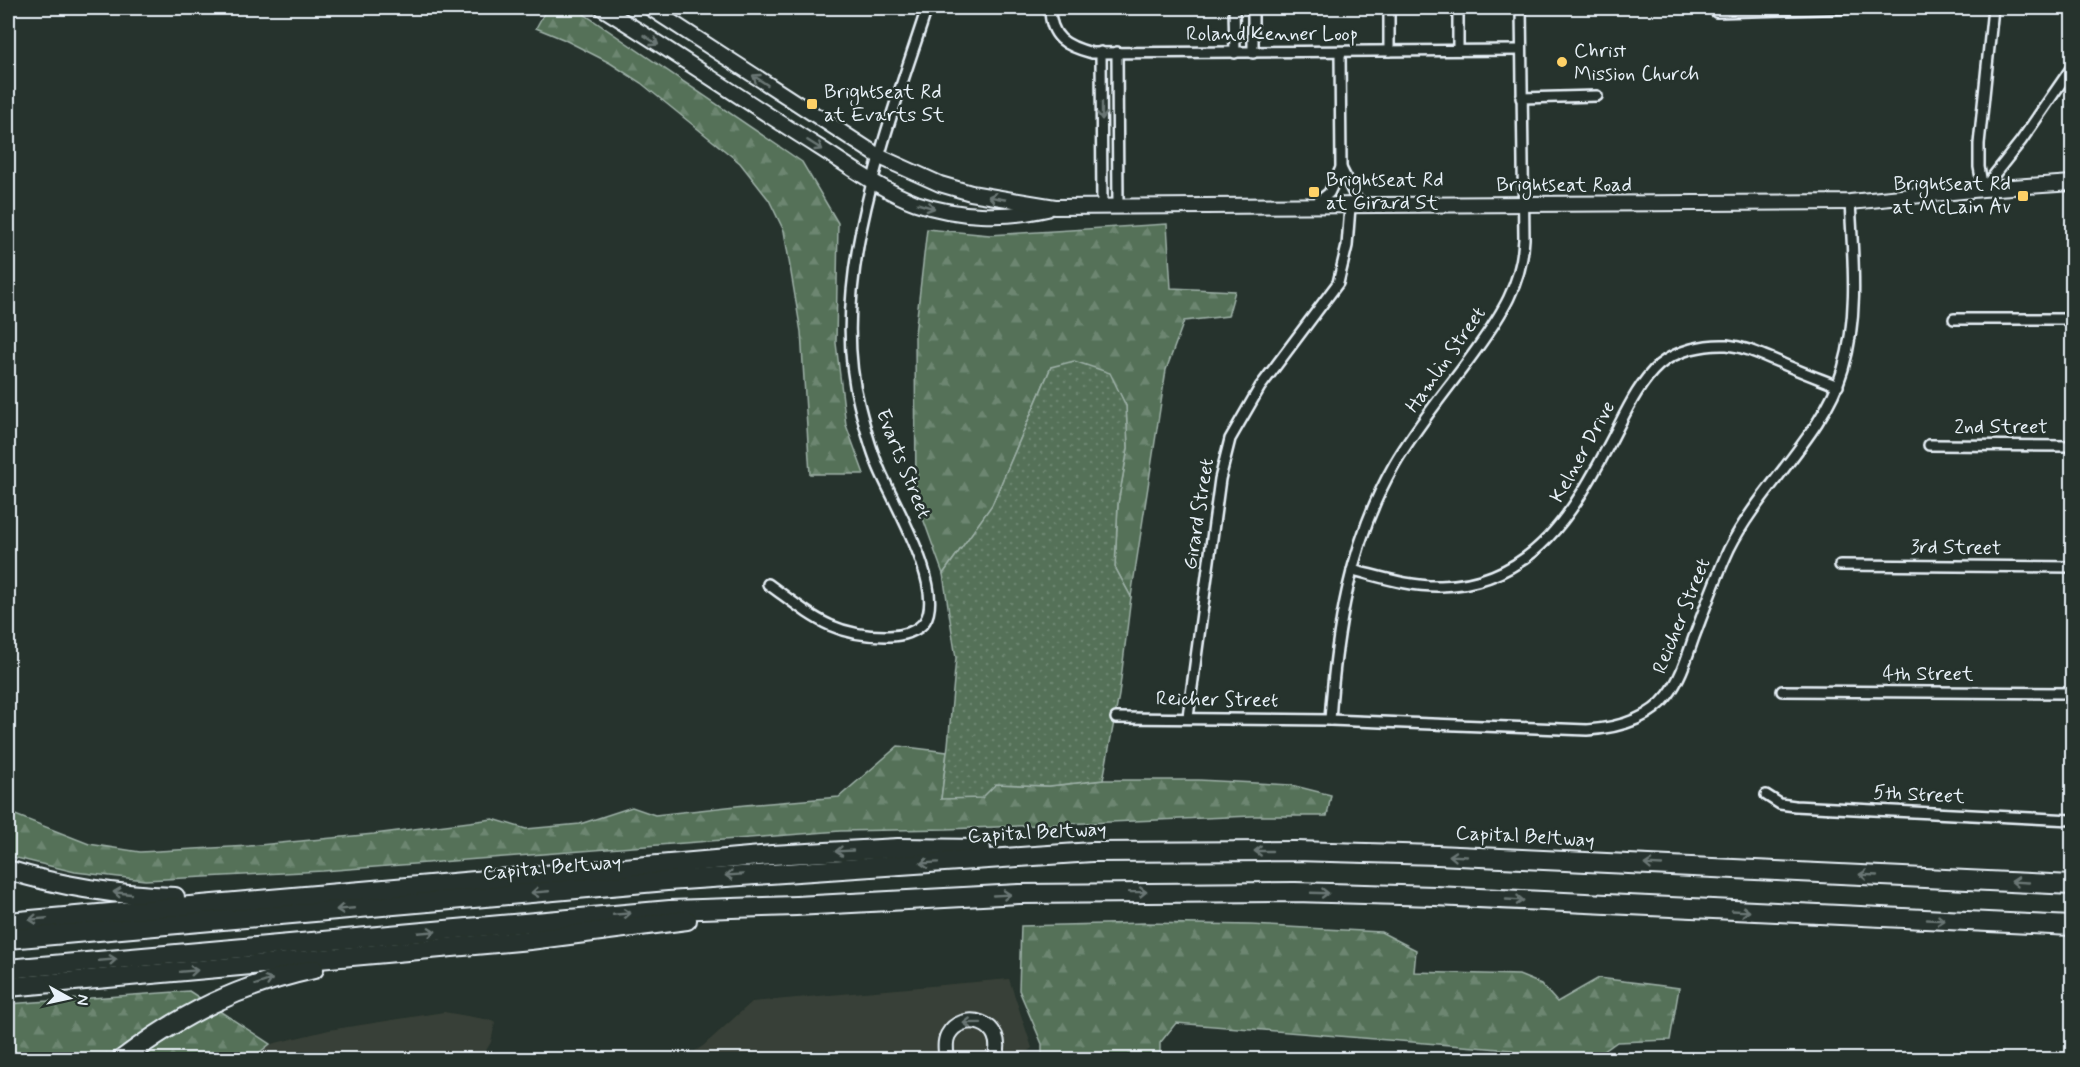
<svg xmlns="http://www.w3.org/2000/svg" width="2080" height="1067" font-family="Mynerve,sans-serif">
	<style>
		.built { fill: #394137 }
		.forest { fill: url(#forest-firs); stroke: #9eb1a8; stroke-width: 1.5 }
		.park { fill: url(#park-dots); stroke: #9eb1a8; stroke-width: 1.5 }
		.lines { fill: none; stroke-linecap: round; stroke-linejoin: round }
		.street-casing { stroke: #e8f1f8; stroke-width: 14 }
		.secondary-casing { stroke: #e8f1f8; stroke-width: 18 }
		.highway-casing { stroke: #e8f1f8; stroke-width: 22 }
		.street { stroke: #26332d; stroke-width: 9 }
		.secondary { stroke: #26332d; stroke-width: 14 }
		.highway { stroke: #26332d; stroke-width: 18 }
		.oneway { stroke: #6a7674 }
		.poi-dot { fill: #ffd166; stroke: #26332d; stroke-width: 2 }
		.labels { text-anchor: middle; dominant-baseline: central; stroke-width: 5; stroke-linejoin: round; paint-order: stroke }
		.street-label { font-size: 20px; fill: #e8f1f8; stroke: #26332d }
		.poi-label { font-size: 20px; fill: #e8f1f8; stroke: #26332d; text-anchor: start }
	</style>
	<defs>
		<pattern id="forest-firs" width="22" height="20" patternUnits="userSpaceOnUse" patternTransform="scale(1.5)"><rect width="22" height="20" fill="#557158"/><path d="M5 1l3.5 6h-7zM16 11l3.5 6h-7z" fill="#6d8671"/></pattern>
		<pattern id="park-dots" width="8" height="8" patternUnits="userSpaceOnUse" patternTransform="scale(1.5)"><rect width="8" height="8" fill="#557158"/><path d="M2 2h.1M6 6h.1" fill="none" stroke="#6d8671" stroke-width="1.8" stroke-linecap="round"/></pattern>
	</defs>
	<rect width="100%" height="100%" fill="#26332d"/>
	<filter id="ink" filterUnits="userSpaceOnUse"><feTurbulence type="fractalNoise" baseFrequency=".0167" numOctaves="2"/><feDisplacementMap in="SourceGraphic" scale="12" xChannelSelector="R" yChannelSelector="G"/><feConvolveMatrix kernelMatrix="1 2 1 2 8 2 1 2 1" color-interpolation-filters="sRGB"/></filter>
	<g filter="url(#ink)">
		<g class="built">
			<path d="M 1009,979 L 1032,1048 L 1015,1060 L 682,1060 L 703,1046 L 752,1002 Z"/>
			<path d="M 444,1012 L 490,1020 L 495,1023 L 491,1042 L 481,1059 L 241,1060 L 255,1048 L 329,1030 Z"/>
		</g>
		<g class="forest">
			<path d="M 547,8 L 575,8 L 802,162 L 838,223 L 836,343 L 846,425 L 864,474 L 810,474 L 801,332 L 784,231 L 769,200 L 740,163 L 641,83 L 610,63 L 563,39 L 536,28 Z"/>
			<path d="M 1167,224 L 1171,288 L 1235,291 L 1228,316 L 1184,321 L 1166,370 L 1131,597 L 1115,567 L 1118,503 L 1128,448 L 1126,406 L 1109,373 L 1051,367 L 992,505 L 943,574 L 916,499 L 915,334 L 927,229 L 990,235 Z"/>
			<path d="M 898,746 L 947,752 L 941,799 L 995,784 L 1049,786 L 1103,780 L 1199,780 L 1291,785 L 1331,795 L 1327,816 L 1252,816 L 947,829 L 840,831 L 323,871 L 145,880 L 75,872 L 8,856 L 8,812 L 89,844 L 140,852 L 249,846 L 374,834 L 493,819 L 526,829 L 580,824 L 632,807 L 655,815 L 745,805 L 839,797 Z"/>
			<path d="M 1145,923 L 1251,925 L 1381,932 L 1416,950 L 1414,972 L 1519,975 L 1541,984 L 1557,1002 L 1599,978 L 1679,988 L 1670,1040 L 1617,1042 L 1593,1059 L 1517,1059 L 1512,1050 L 1176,1023 L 1160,1043 L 1160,1059 L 1042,1059 L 1042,1044 L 1019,990 L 1021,926 Z"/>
			<path d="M 189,991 L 270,1044 L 251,1059 L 8,1060 L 8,1004 Z"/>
		</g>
		<path class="park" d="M 1074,361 L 1110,373 L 1126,406 L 1128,448 L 1118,503 L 1115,567 L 1131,597 L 1119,695 L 1103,780 L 1049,786 L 996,784 L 982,798 L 941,799 L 948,745 L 956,658 L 943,574 L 992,505 L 1051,367 Z"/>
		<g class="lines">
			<defs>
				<g id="street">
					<path d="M 1050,8 C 1050,38 1066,46 1092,53 L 1521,50"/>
					<path d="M 1234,8 L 1235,53"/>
					<path d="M 1253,8 L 1253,53"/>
					<path d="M 1389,8 L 1389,51"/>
					<path d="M 1716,12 L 1855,8"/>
					<path d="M 1458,50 L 1458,8"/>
					<path d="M 1101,52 L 1102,207"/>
					<path d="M 1117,52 L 1118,207"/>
					<path d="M 1521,98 L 1597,96"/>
					<path d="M 1341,168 L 1360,206"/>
					<path d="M 1983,189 L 1979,167 L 1979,144 L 1993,8"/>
					<path d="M 1983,189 L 2021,141 L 2072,67"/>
					<path d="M 1313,206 L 1329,193 L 1341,168 L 1340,52"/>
					<path d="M 1954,319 L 2072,319"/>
					<path d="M 1929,445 L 2072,446"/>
					<path d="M 1840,565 L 2072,567"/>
					<path d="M 1352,570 C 1381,577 1410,587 1441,586 C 1534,584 1575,510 1613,437 C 1626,412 1638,384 1659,365 C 1677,350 1704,344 1727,345 C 1746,347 1762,355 1779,362 C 1798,371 1818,378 1838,386"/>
					<path d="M 768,584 C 811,615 832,637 889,636 C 901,636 918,632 925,621 C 945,589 895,505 881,473 C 871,451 865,428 859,404 C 827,281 889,125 927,8"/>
					<path d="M 1782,691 L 2072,693"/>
					<path d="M 1188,717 L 1220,479 L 1230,439 L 1260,387 L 1338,283 L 1347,246 L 1350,207"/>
					<path d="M 1116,718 L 1330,720 L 1587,730 C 1617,728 1649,720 1668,695 C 1681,678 1687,657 1694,637 C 1705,608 1716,577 1729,549 C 1760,487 1824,434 1843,369 C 1859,315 1853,258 1850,202"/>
					<path d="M 1330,720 C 1336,632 1350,542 1394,465 C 1417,425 1449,388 1476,350 C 1501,315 1522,284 1524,239 L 1521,8"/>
					<path d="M 1766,795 L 1780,804 L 1795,806 L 2072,820"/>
				</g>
				<g id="secondary">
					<path d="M 602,8 C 675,53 745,101 817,146 C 849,166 881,190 916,203 C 957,217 1005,219 1047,209"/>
					<path d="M 650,8 L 880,157 L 940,184 L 971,193 L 1055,207 L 1850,202 L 1983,189 L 2072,183"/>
					<path d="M 947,1060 C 946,1052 944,1043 948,1035 C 961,1010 1008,1020 995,1060"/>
				</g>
				<g id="highway">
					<path d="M 8,870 C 62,887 118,895 175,897"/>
					<path d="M 8,922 L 772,855 L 898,848 L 981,849"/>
					<path d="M 8,939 L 667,881 L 1092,852 L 1295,851 L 1437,855 L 2072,885"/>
					<path d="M 8,969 L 670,910 L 796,906 L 1019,894 L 1295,892 L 1435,896 L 2072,926"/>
					<path d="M 8,987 L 530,940 L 687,920"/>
					<path d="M 121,1060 C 183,1013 238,986 314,969"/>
				</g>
			</defs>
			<use href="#street" class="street-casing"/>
			<use href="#secondary" class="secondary-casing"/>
			<use href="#highway" class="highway-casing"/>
			<use href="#street" class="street"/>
			<use href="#secondary" class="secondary"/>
			<use href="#highway" class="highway"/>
		</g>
		<defs><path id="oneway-shaft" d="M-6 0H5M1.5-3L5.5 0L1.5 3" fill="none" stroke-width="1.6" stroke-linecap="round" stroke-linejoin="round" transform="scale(1.5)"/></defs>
		<g class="oneway">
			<use href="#oneway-shaft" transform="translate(651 40) rotate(33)"/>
			<use href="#oneway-shaft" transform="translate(760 80) rotate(-147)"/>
			<use href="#oneway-shaft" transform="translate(1102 111) rotate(90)"/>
			<use href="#oneway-shaft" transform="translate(815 145) rotate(32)"/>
			<use href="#oneway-shaft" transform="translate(997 198) rotate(-169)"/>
			<use href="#oneway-shaft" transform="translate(926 206) rotate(16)"/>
			<use href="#oneway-shaft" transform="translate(844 851) rotate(177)"/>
			<use href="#oneway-shaft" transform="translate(1263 851) rotate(-180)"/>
			<use href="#oneway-shaft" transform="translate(1458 856) rotate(-177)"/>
			<use href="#oneway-shaft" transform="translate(929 863) rotate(176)"/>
			<use href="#oneway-shaft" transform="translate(1653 865) rotate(-177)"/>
			<use href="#oneway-shaft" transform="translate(734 875) rotate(176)"/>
			<use href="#oneway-shaft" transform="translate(1868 875) rotate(-177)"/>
			<use href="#oneway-shaft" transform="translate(2020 882) rotate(-177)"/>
			<use href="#oneway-shaft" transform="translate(540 892) rotate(175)"/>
			<use href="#oneway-shaft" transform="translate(1138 892) rotate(-1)"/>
			<use href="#oneway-shaft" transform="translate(122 893) rotate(-174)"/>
			<use href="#oneway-shaft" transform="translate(1320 893) rotate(2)"/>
			<use href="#oneway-shaft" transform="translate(1002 895) rotate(-3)"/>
			<use href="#oneway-shaft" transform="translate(1515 900) rotate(3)"/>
			<use href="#oneway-shaft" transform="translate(345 909) rotate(175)"/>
			<use href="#oneway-shaft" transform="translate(1741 911) rotate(3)"/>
			<use href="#oneway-shaft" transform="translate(622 914) rotate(-5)"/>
			<use href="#oneway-shaft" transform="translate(38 919) rotate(175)"/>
			<use href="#oneway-shaft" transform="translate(1936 920) rotate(3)"/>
			<use href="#oneway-shaft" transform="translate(427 932) rotate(-5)"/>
			<use href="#oneway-shaft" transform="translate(108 960) rotate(-5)"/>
			<use href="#oneway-shaft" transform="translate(189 971) rotate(-5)"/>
			<use href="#oneway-shaft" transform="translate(264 982) rotate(-18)"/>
			<use href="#oneway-shaft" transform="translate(972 1023) rotate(179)"/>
		</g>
	</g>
	<g class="poi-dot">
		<circle cx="1562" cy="62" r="6"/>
		<rect x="806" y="98" width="12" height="12" rx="3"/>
		<rect x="1308" y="186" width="12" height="12" rx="3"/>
		<rect x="2017" y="190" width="12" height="12" rx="3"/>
	</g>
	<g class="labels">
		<g class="street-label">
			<text x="1272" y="34">Roland Kenner Loop</text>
			<text x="1564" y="185">Brightseat Road</text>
			<text transform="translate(1446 360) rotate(-55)">Hamlin Street</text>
			<text x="2001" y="427">2nd Street</text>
			<text transform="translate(1583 452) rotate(-61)">Kelner Drive</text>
			<text transform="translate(903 464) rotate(68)">Evarts Street</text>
			<text transform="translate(1199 514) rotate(-81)">Girard Street</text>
			<text transform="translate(1956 548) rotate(1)">3rd Street</text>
			<text transform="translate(1682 616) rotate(-68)">Reicher Street</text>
			<text x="1928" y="674">4th Street</text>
			<text transform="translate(1217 700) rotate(1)">Reicher Street</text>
			<text transform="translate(1919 795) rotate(3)">5th Street</text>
			<text transform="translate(1037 833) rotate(-3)">Capital Beltway</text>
			<text transform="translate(1525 837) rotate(3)">Capital Beltway</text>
			<text transform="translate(552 868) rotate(-5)">Capital Beltway</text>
		</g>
		<g class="poi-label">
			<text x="1574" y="51">Christ<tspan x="1574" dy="23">Mission Church</tspan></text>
			<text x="824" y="92">Brightseat Rd<tspan x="824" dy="23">at Evarts St</tspan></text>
			<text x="1326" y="180">Brightseat Rd<tspan x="1326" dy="23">at Girard St</tspan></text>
			<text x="2011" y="184" text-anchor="end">Brightseat Rd<tspan x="2011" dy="23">at McLain Av</tspan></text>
		</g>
	</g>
	<rect width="2080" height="1067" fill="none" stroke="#26332d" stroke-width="30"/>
	<rect x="15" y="15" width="2050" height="1037" fill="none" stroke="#e8f1f8" stroke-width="2" filter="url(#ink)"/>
	<g transform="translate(69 998) rotate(98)" stroke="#26332d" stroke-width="4.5" paint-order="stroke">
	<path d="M0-4.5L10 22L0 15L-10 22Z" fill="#e8f1f8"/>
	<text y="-9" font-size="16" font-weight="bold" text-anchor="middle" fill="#e8f1f8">N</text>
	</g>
</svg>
